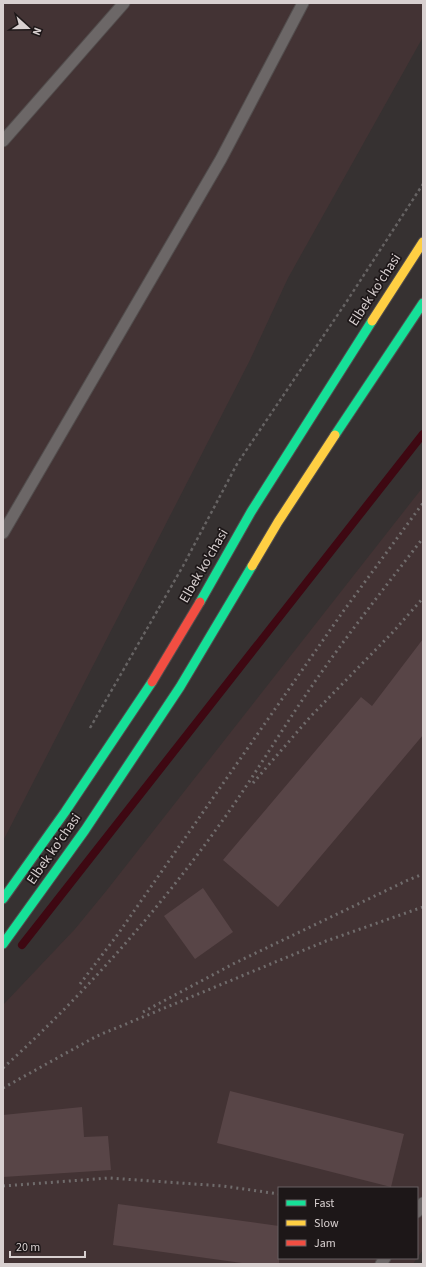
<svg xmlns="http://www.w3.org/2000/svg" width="426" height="1267" font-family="'Source Sans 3',sans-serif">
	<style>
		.built { fill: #433334 }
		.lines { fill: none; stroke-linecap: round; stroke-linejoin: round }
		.stream { stroke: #3e0812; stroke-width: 8 }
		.building { fill: #584547 }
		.lane-casing { stroke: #524d4d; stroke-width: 13 }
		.fast-casing { stroke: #524d4d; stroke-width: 11 }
		.slow-casing { stroke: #524d4d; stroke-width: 11 }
		.jam-casing { stroke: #524d4d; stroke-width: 11 }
		.path { stroke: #666363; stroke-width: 2.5; stroke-dasharray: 3 3; stroke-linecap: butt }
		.lane { stroke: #6c6767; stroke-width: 11 }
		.fast { stroke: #16e098; stroke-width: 9 }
		.slow { stroke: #ffcf43; stroke-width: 9 }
		.jam { stroke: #f24e42; stroke-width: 9 }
		.rail { stroke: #706c6c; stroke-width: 3; stroke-dasharray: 2 4; stroke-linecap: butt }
		.labels { text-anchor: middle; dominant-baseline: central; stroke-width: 3.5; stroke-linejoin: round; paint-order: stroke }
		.street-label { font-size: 14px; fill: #d8d0d0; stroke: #1d1718 }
	</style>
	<rect width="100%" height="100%" fill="#363131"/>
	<g class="built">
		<path d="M 3,3 L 423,3 L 423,37 L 288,278 L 250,360 L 3,841 Z"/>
		<path d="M 423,487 L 423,1250 L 417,1258 L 417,1188 L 279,1188 L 279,1258 L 417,1258 L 413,1264 L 3,1264 L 3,1005 L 75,929 L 107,890 Z"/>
	</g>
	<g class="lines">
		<path class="stream" d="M 22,945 L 423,434"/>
	</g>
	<g class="building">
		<path d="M 423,639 L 423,735 L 278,907 L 223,860 L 361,697 L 372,706 Z"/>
		<path d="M 203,888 L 233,932 L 195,959 L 164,916 Z"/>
		<path d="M 230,1091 L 404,1134 L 391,1187 L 217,1143 Z"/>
		<path d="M 82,1107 L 84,1137 L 108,1136 L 111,1170 L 3,1177 L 3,1115 Z"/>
		<path d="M 118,1204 L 279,1226 L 279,1264 L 249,1264 L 113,1245 Z"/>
	</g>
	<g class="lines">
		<defs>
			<g id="lane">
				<path d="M 3,141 L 124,3"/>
				<path d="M 3,533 L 221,159 L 303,3"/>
				<path d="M 417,1212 L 423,1203"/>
				<path d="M 381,1264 L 385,1258"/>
			</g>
			<g id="fast">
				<path d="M 335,435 L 423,303"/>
				<path d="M 200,602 L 251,512 L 372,321"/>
				<path d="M 3,899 L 65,812 L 152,682"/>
				<path d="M 3,944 L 85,830 L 180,687 L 252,566"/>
			</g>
			<g id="slow">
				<path d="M 372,321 L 423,242"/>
				<path d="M 252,566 L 278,522 L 335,435"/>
			</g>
			<path id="jam" d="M 152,682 L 200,602"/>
		</defs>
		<use href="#lane" class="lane-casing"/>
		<use href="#fast" class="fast-casing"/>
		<use href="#slow" class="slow-casing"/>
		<use href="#jam" class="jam-casing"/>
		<path class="path" d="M 90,728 L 183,566 L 237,464 L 347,301 L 423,184"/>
		<use href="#lane" class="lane"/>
		<use href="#fast" class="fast"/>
		<use href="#slow" class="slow"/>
		<use href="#jam" class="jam"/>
		<g class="rail">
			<path d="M 253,783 L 311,716 L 392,633 L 423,598"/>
			<path d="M 80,984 L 118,934 L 342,613 L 423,503"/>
			<path d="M 143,1012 L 235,963 L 406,881 L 423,874"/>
			<path d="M 3,1068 C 87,992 164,904 230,810 C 255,774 278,736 303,699 C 340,644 382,591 423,538"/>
			<path d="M 3,1088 L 97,1036 L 326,941 L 423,907"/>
			<path d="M 3,1186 L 109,1178 L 223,1186 L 279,1194"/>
		</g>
	</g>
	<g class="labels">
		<g class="street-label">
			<text transform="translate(375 290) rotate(-57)">Elbek ko'chasi</text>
			<text transform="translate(204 566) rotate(-60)">Elbek ko'chasi</text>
			<text transform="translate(54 849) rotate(-55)">Elbek ko'chasi</text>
		</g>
	</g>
	<rect width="426" height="1267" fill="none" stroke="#d8d0d0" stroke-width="8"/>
	<rect x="278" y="1187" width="140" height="72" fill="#1d1718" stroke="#686162"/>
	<rect x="286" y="1200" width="20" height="6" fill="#16e098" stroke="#686162"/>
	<text x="314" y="1207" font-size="12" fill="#d8d0d0">Fast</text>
	<rect x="286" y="1220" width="20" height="6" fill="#ffcf43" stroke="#686162"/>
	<text x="314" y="1227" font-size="12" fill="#d8d0d0">Slow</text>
	<rect x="286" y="1240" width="20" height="6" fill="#f24e42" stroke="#686162"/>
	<text x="314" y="1247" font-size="12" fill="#d8d0d0">Jam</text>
	<g transform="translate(28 28) rotate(111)" stroke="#1d1718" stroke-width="3" paint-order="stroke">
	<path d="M0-3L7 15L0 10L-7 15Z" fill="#d8d0d0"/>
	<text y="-6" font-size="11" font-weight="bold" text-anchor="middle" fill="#d8d0d0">N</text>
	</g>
	<path d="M10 1251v6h75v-6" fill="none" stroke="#d8d0d0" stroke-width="2"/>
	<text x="16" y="1251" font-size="12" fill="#d8d0d0" stroke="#1d1718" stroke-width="3" paint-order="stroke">20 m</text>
</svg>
